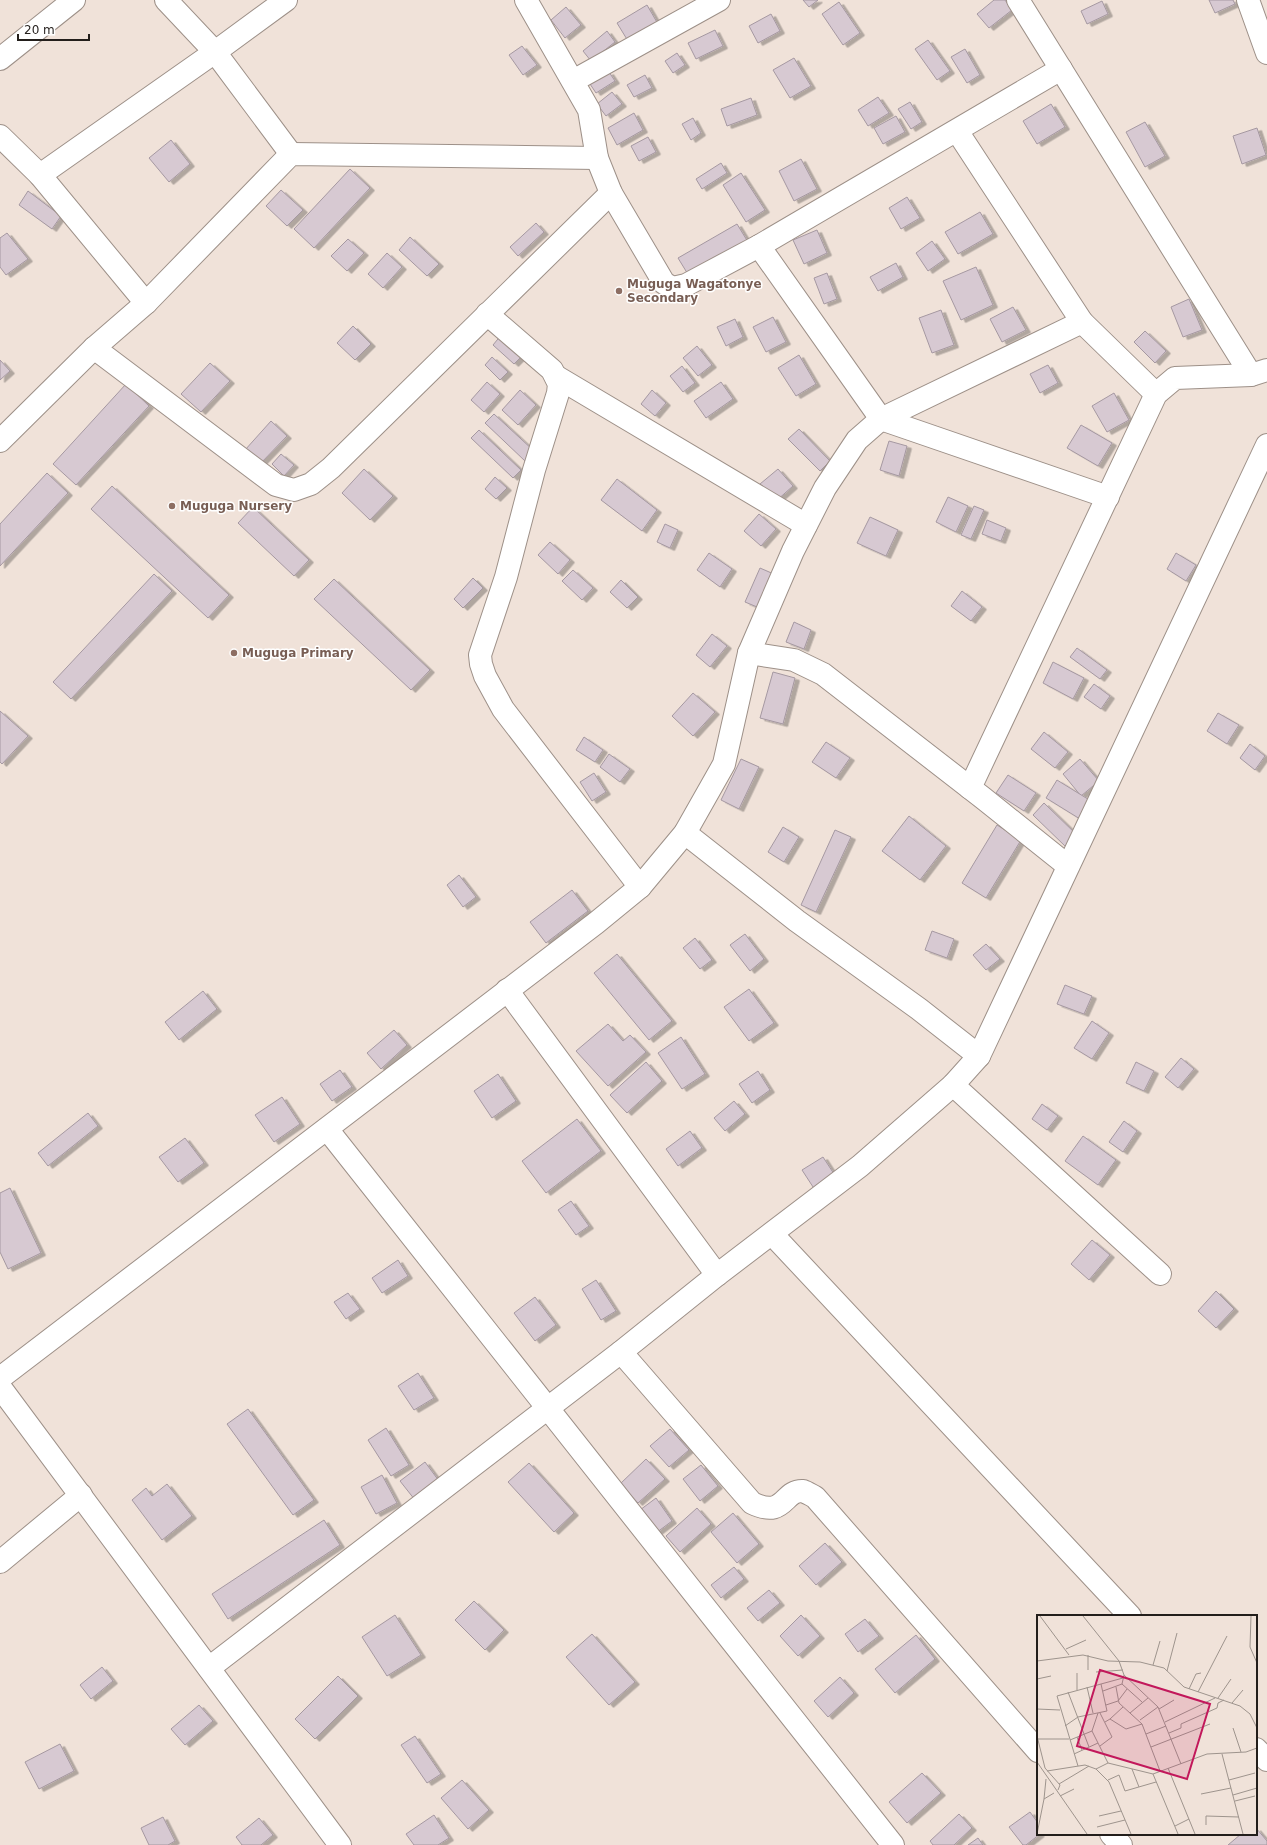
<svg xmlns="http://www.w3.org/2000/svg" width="1267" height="1845" font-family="'DejaVu Sans',sans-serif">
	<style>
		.building { fill: #d7c9d2; stroke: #a598a1; filter: url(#shadow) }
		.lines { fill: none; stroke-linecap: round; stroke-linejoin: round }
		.minor-casing { stroke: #9d9088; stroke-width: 24 }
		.minor { stroke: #fff; stroke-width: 22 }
		.education-dot { fill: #8d6e63; stroke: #fff; stroke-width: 1.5 }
		.labels { text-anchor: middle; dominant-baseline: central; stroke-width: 3; stroke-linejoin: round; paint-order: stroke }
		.education-label { font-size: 12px; font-weight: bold; fill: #785e54; stroke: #fff; text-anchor: start }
		.inset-road { fill: none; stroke: #9e948d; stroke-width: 1 }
		.view { fill: #c2185b; fill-opacity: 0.15; stroke: #c2185b; stroke-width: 2 }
		.inset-edge { fill: none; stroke: #231e1b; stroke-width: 2 }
	</style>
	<defs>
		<filter id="shadow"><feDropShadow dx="4.5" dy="2.5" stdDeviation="0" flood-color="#0004"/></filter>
	</defs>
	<rect width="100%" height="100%" fill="#f0e2d9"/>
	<g class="building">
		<path d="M 803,0 L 818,0 L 809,7 Z"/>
		<path d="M 994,0 L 1005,0 L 1012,10 L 989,28 L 977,14 Z"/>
		<path d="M 1209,0 L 1233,0 L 1235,4 L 1215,13 Z"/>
		<path d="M 1102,1 L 1108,14 L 1087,24 L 1081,11 Z"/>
		<path d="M 839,2 L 860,33 L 843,45 L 822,14 Z"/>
		<path d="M 647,5 L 658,24 L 628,41 L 617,23 Z"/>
		<path d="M 566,7 L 581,25 L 565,38 L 551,20 Z"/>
		<path d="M 771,14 L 780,31 L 758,43 L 749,26 Z"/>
		<path d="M 715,30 L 723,46 L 696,59 L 688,43 Z"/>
		<path d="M 607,31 L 615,42 L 591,61 L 583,51 Z"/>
		<path d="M 928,40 L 950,71 L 937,80 L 915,49 Z"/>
		<path d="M 522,46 L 537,65 L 523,75 L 509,55 Z"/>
		<path d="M 965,49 L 980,75 L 967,83 L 951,57 Z"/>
		<path d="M 677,53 L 685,65 L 673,73 L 665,61 Z"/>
		<path d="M 794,58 L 811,86 L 790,98 L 773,70 Z"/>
		<path d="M 609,72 L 615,81 L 596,93 L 590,84 Z"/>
		<path d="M 645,75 L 652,88 L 634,97 L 627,85 Z"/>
		<path d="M 612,92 L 622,104 L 606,116 L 597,104 Z"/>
		<path d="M 878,97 L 889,113 L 868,126 L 858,110 Z"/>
		<path d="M 751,98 L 757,115 L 727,126 L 721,109 Z"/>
		<path d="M 910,102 L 922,122 L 911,129 L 898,109 Z"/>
		<path d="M 1051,104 L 1065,127 L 1037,144 L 1023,121 Z"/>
		<path d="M 634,113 L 643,130 L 617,145 L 608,128 Z"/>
		<path d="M 896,116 L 905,132 L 883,144 L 874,128 Z"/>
		<path d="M 693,118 L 701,133 L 691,140 L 682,124 Z"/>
		<path d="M 1145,122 L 1165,156 L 1145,167 L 1126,132 Z"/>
		<path d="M 1257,128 L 1266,155 L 1242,164 L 1233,136 Z"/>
		<path d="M 648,137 L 656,152 L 639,161 L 631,146 Z"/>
		<path d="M 171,140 L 190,164 L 169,182 L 149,158 Z"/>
		<path d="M 801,159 L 817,189 L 794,201 L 779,171 Z"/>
		<path d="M 721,163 L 727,173 L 702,189 L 696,179 Z"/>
		<path d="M 350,169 L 370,188 L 314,248 L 294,229 Z"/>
		<path d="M 741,173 L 765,210 L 746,222 L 723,185 Z"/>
		<path d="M 281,190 L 303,210 L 287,226 L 266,206 Z"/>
		<path d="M 28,191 L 61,216 L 52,229 L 19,205 Z"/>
		<path d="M 907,197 L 920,218 L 901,229 L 889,208 Z"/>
		<path d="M 980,212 L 993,234 L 958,254 L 945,232 Z"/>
		<path d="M 536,223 L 544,232 L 518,256 L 510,247 Z"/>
		<path d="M 737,224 L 748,242 L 689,276 L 678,258 Z"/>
		<path d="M 817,230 L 827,253 L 804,264 L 793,240 Z"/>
		<path d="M 7,233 L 28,259 L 6,275 L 0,267 L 0,238 Z"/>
		<path d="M 410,237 L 439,264 L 427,276 L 399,250 Z"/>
		<path d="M 348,239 L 364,253 L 347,271 L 331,256 Z"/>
		<path d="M 932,241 L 945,259 L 928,271 L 916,253 Z"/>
		<path d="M 387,253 L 402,267 L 383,288 L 368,274 Z"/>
		<path d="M 896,263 L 903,277 L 878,291 L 870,277 Z"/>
		<path d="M 976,267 L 993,305 L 961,320 L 943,281 Z"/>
		<path d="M 827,273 L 837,299 L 824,304 L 814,278 Z"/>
		<path d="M 1189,299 L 1202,330 L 1183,337 L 1171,307 Z"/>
		<path d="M 1013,307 L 1026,330 L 1002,342 L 990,319 Z"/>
		<path d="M 941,310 L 954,345 L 932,353 L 919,318 Z"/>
		<path d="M 773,317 L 786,342 L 766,352 L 753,327 Z"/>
		<path d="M 735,319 L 743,337 L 726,346 L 717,327 Z"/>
		<path d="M 353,326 L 371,344 L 355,360 L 337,343 Z"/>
		<path d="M 1145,331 L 1166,351 L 1155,363 L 1134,342 Z"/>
		<path d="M 502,334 L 524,354 L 514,364 L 493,345 Z"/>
		<path d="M 697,346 L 712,365 L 698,376 L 683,358 Z"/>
		<path d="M 799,355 L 816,384 L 796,396 L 778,368 Z"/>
		<path d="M 492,357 L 508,372 L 500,380 L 485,365 Z"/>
		<path d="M 0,360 L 10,371 L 0,380 Z"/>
		<path d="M 210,363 L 230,381 L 201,412 L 181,394 Z"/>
		<path d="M 1048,365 L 1058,383 L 1040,393 L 1030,374 Z"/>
		<path d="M 682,366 L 695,383 L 683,392 L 670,376 Z"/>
		<path d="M 487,382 L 500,394 L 484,412 L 471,400 Z"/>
		<path d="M 721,382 L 733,399 L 706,418 L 694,401 Z"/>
		<path d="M 126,384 L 149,406 L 76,485 L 53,464 Z"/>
		<path d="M 520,390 L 536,405 L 518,425 L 502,410 Z"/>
		<path d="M 652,390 L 666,403 L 655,416 L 641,404 Z"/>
		<path d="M 1114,393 L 1129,420 L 1107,432 L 1092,406 Z"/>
		<path d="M 494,414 L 534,451 L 525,461 L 485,423 Z"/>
		<path d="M 271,421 L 287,436 L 260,464 L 245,450 Z"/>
		<path d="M 1081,425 L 1112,443 L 1098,466 L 1067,448 Z"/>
		<path d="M 799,429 L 830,461 L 820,471 L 788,439 Z"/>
		<path d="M 479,430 L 521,470 L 513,478 L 471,438 Z"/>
		<path d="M 889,441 L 907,446 L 899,476 L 880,470 Z"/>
		<path d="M 281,454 L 294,465 L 284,476 L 272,464 Z"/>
		<path d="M 364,469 L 393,496 L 370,520 L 342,493 Z"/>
		<path d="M 778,469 L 793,486 L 776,501 L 760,484 Z"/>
		<path d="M 47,473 L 68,493 L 0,566 L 0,524 Z"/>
		<path d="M 495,477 L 507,488 L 496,499 L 485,489 Z"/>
		<path d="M 617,479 L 657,510 L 642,531 L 601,500 Z"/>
		<path d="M 112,486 L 229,595 L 208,618 L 91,509 Z"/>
		<path d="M 948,497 L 968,506 L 956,532 L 936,522 Z"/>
		<path d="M 974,506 L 984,510 L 971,539 L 961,535 Z"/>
		<path d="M 253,507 L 309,560 L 294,576 L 238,523 Z"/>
		<path d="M 759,514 L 776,529 L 761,546 L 744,531 Z"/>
		<path d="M 870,517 L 898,530 L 886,556 L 857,543 Z"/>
		<path d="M 987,520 L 1006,528 L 1001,541 L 982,534 Z"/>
		<path d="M 665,524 L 678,530 L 670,548 L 657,542 Z"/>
		<path d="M 550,542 L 570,560 L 558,574 L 538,555 Z"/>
		<path d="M 709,553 L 732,569 L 720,587 L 697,570 Z"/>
		<path d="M 1176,553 L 1196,565 L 1186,581 L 1167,569 Z"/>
		<path d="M 760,568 L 776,575 L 762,609 L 745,602 Z"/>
		<path d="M 573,570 L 593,588 L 582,600 L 562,581 Z"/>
		<path d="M 154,574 L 172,591 L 71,699 L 53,682 Z"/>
		<path d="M 473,578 L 483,588 L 463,608 L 454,599 Z"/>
		<path d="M 334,579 L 430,670 L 411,690 L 314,599 Z"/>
		<path d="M 621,580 L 638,597 L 627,608 L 610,592 Z"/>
		<path d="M 962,591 L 982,607 L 971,621 L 951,606 Z"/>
		<path d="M 794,622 L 811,630 L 804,649 L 786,642 Z"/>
		<path d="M 712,634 L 727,646 L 710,667 L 696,655 Z"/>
		<path d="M 1077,648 L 1107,670 L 1100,679 L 1070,657 Z"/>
		<path d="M 1053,662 L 1084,678 L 1073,699 L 1043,683 Z"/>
		<path d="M 773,672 L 795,678 L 783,724 L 760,718 Z"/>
		<path d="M 1094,684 L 1110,696 L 1101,709 L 1084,697 Z"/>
		<path d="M 693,693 L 715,712 L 693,736 L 672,716 Z"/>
		<path d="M 0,711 L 28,736 L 2,764 L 0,762 Z"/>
		<path d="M 1218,713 L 1239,725 L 1227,744 L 1207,731 Z"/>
		<path d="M 1044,732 L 1068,752 L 1055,768 L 1031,749 Z"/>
		<path d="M 584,737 L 603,750 L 595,762 L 576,750 Z"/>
		<path d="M 826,742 L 850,758 L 836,778 L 812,762 Z"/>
		<path d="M 1250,744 L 1265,756 L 1255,770 L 1240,758 Z"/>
		<path d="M 609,754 L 630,769 L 620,782 L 600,767 Z"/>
		<path d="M 741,759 L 759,767 L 739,809 L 721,800 Z"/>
		<path d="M 1080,759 L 1099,781 L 1081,796 L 1063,774 Z"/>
		<path d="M 594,773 L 606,792 L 592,801 L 580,782 Z"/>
		<path d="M 1008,775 L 1036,793 L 1024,811 L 996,793 Z"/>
		<path d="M 1057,780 L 1091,801 L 1080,819 L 1046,798 Z"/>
		<path d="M 1044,803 L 1078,836 L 1067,848 L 1033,815 Z"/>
		<path d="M 909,816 L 946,846 L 920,880 L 882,851 Z"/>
		<path d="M 997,825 L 1021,840 L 986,898 L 962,883 Z"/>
		<path d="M 783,827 L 799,837 L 784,862 L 768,852 Z"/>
		<path d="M 835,830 L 851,837 L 816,912 L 801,905 Z"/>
		<path d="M 459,875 L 476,897 L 463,907 L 447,885 Z"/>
		<path d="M 572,890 L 588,911 L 546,943 L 530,922 Z"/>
		<path d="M 932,931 L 954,939 L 947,958 L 925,950 Z"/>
		<path d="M 745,934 L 764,959 L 750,971 L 730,945 Z"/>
		<path d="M 695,938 L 712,960 L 700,969 L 683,948 Z"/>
		<path d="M 986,944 L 1000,959 L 986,970 L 973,955 Z"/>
		<path d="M 617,954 L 672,1021 L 649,1040 L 594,973 Z"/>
		<path d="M 1065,985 L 1092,996 L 1084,1014 L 1057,1004 Z"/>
		<path d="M 749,989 L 774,1023 L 749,1041 L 724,1007 Z"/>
		<path d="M 203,991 L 217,1009 L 179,1040 L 165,1022 Z"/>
		<path d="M 1092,1021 L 1109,1033 L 1092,1059 L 1074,1048 Z"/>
		<path d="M 608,1024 L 623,1041 L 630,1035 L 646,1052 L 608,1086 L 576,1051 Z"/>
		<path d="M 394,1030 L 407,1045 L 381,1069 L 367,1053 Z"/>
		<path d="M 681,1037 L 705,1074 L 682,1089 L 658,1053 Z"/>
		<path d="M 1181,1058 L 1194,1069 L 1178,1088 L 1165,1077 Z"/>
		<path d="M 646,1062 L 662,1081 L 627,1113 L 610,1095 Z"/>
		<path d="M 1136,1062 L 1154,1071 L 1144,1091 L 1126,1083 Z"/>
		<path d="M 340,1070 L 352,1087 L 332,1101 L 320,1084 Z"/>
		<path d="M 758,1071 L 770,1090 L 752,1103 L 739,1084 Z"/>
		<path d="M 498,1074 L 516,1101 L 492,1118 L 474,1091 Z"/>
		<path d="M 282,1097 L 300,1124 L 274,1142 L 255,1115 Z"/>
		<path d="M 734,1101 L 745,1114 L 725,1131 L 714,1118 Z"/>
		<path d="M 1042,1104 L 1058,1116 L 1047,1130 L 1032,1119 Z"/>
		<path d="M 88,1113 L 98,1126 L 48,1166 L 38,1153 Z"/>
		<path d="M 577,1119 L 601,1151 L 546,1193 L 522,1161 Z"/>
		<path d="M 1124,1121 L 1137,1131 L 1123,1152 L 1109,1142 Z"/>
		<path d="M 690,1131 L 702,1148 L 678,1166 L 666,1149 Z"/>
		<path d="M 1083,1136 L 1116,1160 L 1098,1185 L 1065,1161 Z"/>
		<path d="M 185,1138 L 204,1163 L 178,1182 L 159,1157 Z"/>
		<path d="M 823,1157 L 836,1177 L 815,1190 L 802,1170 Z"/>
		<path d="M 10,1188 L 41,1253 L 8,1269 L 0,1252 L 0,1193 Z"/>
		<path d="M 571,1201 L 589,1226 L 576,1235 L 558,1210 Z"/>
		<path d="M 1092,1240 L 1110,1255 L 1089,1280 L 1071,1264 Z"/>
		<path d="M 398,1260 L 408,1276 L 382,1293 L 372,1278 Z"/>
		<path d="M 596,1280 L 616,1311 L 601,1320 L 582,1289 Z"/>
		<path d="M 1216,1291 L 1234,1309 L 1216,1328 L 1198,1311 Z"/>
		<path d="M 348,1293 L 360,1309 L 346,1319 L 334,1302 Z"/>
		<path d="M 535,1297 L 556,1325 L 535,1341 L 514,1313 Z"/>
		<path d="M 418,1373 L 434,1398 L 414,1410 L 398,1386 Z"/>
		<path d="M 248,1409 L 314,1500 L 293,1515 L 227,1424 Z"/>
		<path d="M 386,1428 L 409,1465 L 391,1476 L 368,1440 Z"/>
		<path d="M 670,1429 L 689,1450 L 669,1467 L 650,1446 Z"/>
		<path d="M 646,1459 L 665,1479 L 638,1503 L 620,1484 Z"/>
		<path d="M 425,1462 L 439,1481 L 415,1500 L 400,1481 Z"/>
		<path d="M 529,1463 L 574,1513 L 554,1532 L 508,1482 Z"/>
		<path d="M 701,1465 L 718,1486 L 700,1501 L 683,1479 Z"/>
		<path d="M 382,1475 L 397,1503 L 376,1514 L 361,1487 Z"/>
		<path d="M 167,1484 L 192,1516 L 162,1540 L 132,1500 L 146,1488 L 152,1496 Z"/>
		<path d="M 656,1498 L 672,1521 L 656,1533 L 640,1510 Z"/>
		<path d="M 697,1508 L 711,1524 L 680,1552 L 666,1536 Z"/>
		<path d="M 733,1513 L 759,1544 L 737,1563 L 711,1532 Z"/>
		<path d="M 324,1520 L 340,1545 L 228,1619 L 212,1594 Z"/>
		<path d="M 825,1543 L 842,1562 L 816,1585 L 799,1566 Z"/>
		<path d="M 734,1567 L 744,1579 L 721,1598 L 711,1585 Z"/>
		<path d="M 769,1590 L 780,1603 L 758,1621 L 747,1608 Z"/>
		<path d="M 474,1601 L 504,1630 L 485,1650 L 455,1620 Z"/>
		<path d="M 395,1615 L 421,1655 L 387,1676 L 362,1637 Z"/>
		<path d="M 801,1615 L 820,1636 L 798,1656 L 780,1636 Z"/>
		<path d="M 865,1619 L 879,1636 L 858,1652 L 845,1634 Z"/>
		<path d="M 592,1634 L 635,1682 L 609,1705 L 566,1657 Z"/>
		<path d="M 916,1635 L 935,1659 L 895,1693 L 875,1669 Z"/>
		<path d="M 102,1667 L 113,1681 L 91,1699 L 80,1685 Z"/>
		<path d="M 338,1676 L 358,1696 L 315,1739 L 295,1719 Z"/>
		<path d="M 840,1677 L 854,1693 L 828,1717 L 814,1701 Z"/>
		<path d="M 199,1705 L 213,1721 L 185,1745 L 171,1729 Z"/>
		<path d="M 415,1736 L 441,1774 L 427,1783 L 401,1745 Z"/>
		<path d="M 60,1744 L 74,1771 L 39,1789 L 25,1762 Z"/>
		<path d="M 922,1773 L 941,1793 L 907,1823 L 889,1802 Z"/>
		<path d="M 462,1780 L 489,1810 L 468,1829 L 441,1798 Z"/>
		<path d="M 1030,1812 L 1038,1823 L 1038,1834 L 1040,1834 L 1026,1845 L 1023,1845 L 1009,1827 Z"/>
		<path d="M 959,1814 L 972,1828 L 954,1845 L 933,1845 L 930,1841 Z"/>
		<path d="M 434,1815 L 449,1838 L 438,1845 L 414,1845 L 406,1834 Z"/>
		<path d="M 163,1817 L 175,1841 L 168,1845 L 149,1845 L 141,1828 Z"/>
		<path d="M 259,1818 L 273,1835 L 261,1845 L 242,1845 L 236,1837 Z"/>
		<path d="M 1256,1828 L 1267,1841 L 1267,1845 L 1228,1845 L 1241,1834 L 1256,1834 Z"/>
		<path d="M 978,1838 L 983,1845 L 968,1845 Z"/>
	</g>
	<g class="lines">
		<defs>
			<g id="minor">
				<path d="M 166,0 L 215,52 L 291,154"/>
				<path d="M 526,0 L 589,110 L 597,158 L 611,193 L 664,283 L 673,288 L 686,285 L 759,246 L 1061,69"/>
				<path d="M 1018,0 L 1251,375"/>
				<path d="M 1248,0 L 1267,53"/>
				<path d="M 0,59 L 74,0"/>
				<path d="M 573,81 L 719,0"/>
				<path d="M 957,131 L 1082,322 L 1156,394"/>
				<path d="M 0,136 L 40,175 L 146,303"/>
				<path d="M 40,175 L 215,52 L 286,0"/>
				<path d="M 759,246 L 881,419 L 1108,497"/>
				<path d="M 487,314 L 552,370 L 559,384 L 558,393 L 534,470 L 506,577 L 480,655 L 481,664 L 485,676 L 503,709 L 640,887"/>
				<path d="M 94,348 L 276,485 L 294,490 L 311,484 L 331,468 L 611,193"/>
				<path d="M 557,377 L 806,525"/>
				<path d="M 0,441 L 94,348 L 146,303 L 291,154 L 597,158"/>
				<path d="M 749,653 L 794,660 L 823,674 L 983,798 L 1068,866"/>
				<path d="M 970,788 L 1156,394 L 1175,378 L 1251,375 L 1267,370"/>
				<path d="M 685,833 L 797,921 L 919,1009 L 979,1056"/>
				<path d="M 507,990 L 717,1275"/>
				<path d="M 953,1085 L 1160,1274"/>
				<path d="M 327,1129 L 893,1845"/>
				<path d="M 772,1234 L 1130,1616"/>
				<path d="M 621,1352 L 752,1503 C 786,1519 782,1490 803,1491 C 806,1492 811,1495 815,1497 L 1038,1751"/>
				<path d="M 0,1378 L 596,923 L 640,887 L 685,833 L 724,764 L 749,653 L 793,551 L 825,488 L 857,440 L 881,419 L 1082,322"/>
				<path d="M 0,1387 L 340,1845"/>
				<path d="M 0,1562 L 81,1495"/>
				<path d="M 209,1668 L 621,1352 L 717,1275 L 860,1166 L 953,1085 L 979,1056 L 1267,445"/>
				<path d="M 1256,1749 L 1267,1760"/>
				<path d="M 1111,1834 L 1121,1845"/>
			</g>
		</defs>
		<use href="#minor" class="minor-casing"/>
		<use href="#minor" class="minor"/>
	</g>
	<g class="education-dot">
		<circle cx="619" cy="291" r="4"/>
		<circle cx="172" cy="506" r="4"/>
		<circle cx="234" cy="653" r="4"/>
	</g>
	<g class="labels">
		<g class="education-label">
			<text x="627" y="284">Muguga Wagatonye<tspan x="627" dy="14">Secondary</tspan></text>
			<text x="180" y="506">Muguga Nursery</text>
			<text x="242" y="653">Muguga Primary</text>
		</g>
	</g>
	<g transform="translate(1037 1615)">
		<rect width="220" height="220" fill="#f0e2d9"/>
		<path class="inset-road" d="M 3,1 L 32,40M 46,1 L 82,46 L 87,60 L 85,69M 214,1 L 213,32 L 220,48M 29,34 L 49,25M 0,46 L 46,40 L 71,46 L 103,47 L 127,53 L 147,72 L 203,91 L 213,99 L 220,113M 116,50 L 123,26M 51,55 L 51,40M 130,56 L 140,18M 59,57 L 86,55M 87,60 L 121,92 L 144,149M 0,64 L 14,61M 85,69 L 105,87M 50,72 L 56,98M 79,72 L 82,88 L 105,109 L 123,156M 152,74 L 159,59 L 164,58M 40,75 L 40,58M 66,76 L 85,69M 31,77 L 52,132M 161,77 L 190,21M 181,83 L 194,64M 195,88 L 206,75M 69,90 L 81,86 L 90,74M 0,94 L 23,95M 122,94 L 137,85M 61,98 L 55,116 L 71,148M 93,98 L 111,83M 73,104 L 86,92M 103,105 L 121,92M 68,107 L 73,104 L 89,114 L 105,109M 128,107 L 178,83M 28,111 L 41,102 L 70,96 L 64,69M 196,113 L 204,137M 132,118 L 144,113 L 144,109 L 180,93 L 181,88 L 187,85M 109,119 L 129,111M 0,121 L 8,153 L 23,170 L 21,175M 40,122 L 45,135M 1,124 L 32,124M 33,125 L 55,116M 63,131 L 75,122 L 63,98M 114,132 L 173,109M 37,139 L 61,128M 185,139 L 206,219M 0,147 L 50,219M 41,151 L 20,81 L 86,63M 131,153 L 158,219M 59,154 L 71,148 L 116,159 L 170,139 L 209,137 L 220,133M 95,154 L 102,172M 10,156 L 48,150 L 59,154 L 72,167 L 94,219M 116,159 L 141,219M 71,165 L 82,160 L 88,176 L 119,167M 192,165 L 218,158M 22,169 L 52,151M 164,179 L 194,173M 196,180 L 220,173M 23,181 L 37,174M 7,184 L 9,164M 198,186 L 218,181M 62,201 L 84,196M 169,210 L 169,201 L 202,202M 138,211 L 152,204M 60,212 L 88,205M 0,219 L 7,184 L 17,178"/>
		<path class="view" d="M 63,55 L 173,89 L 150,164 L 40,131 Z"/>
		<rect width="220" height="220" class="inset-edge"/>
	</g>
	<path d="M18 34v6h71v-6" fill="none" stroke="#231e1b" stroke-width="2"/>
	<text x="24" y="34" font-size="12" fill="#231e1b" stroke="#ffffff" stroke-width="3" paint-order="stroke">20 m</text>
</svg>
